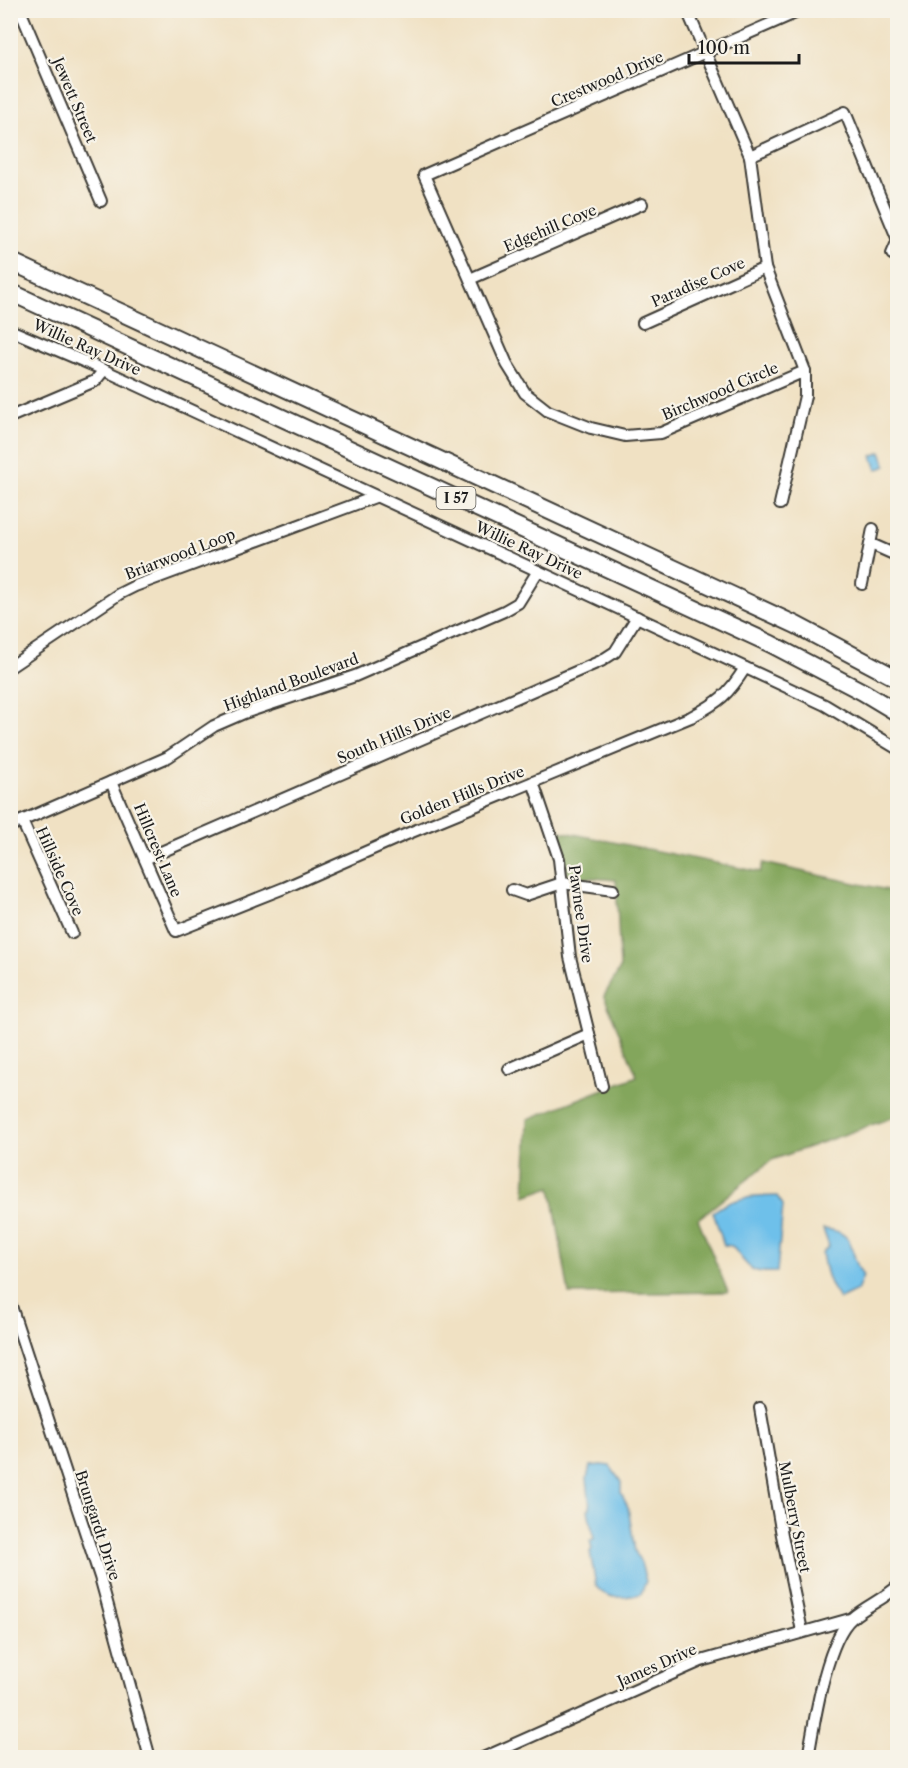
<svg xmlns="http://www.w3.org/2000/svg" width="908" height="1768" font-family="'Libre Caslon Text',serif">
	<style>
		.forest { fill: #83a65b; stroke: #50613c; stroke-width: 1.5 }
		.water { fill: #6ec0ea; stroke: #456e83; stroke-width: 1.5 }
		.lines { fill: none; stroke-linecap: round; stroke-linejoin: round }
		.minor-casing { stroke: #3c3a35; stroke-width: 14 }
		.highway-casing { stroke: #3c3a35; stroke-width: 20 }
		.minor { stroke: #fff; stroke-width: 10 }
		.highway { stroke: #fff; stroke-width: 16 }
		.labels { text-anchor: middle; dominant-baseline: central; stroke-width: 4.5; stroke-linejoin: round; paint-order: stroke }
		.shield { fill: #f7f3e8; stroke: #5e5c59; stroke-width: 1.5 }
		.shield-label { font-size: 14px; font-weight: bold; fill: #1c1c1c }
		.street-label { font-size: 15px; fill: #1c1c1c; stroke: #f7f3e8 }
	</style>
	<rect width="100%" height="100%" fill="#f7f3e8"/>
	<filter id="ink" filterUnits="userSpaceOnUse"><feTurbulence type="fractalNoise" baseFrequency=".0167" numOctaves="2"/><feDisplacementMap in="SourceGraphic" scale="12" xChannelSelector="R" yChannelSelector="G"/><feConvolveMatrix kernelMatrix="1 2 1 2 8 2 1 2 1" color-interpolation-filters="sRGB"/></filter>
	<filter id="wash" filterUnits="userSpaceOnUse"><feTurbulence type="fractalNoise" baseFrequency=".008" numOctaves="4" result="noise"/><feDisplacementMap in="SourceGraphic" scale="24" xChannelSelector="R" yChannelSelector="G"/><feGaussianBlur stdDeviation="1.35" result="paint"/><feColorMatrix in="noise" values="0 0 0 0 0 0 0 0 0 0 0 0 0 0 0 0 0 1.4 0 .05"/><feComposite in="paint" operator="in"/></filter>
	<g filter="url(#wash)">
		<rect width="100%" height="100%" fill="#f0e1c3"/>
		<path class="forest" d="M 559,831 L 760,872 L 763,863 L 897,892 L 897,1116 L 772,1160 L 698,1219 L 728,1292 L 569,1294 L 551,1187 L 525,1196 L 528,1119 L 637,1076 L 604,996 L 620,968 L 616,880 L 568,876 Z"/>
		<g class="water">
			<path d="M 881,452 L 886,466 L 877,470 L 872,456 Z"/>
			<path d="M 777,1196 L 783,1205 L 777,1272 C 748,1274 749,1267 732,1246 L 724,1245 L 713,1212 C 734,1196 752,1197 777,1196 Z"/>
			<path d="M 823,1229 C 860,1231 847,1254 863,1276 L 857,1291 L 840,1299 C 828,1286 825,1270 822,1253 L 829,1246 Z"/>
			<path d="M 601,1465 L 610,1466 L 621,1482 L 621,1493 L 628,1507 L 635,1551 L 641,1563 L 646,1581 L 641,1594 C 624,1597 608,1602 596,1586 L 590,1552 L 592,1549 L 590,1540 L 594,1539 L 588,1510 L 590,1508 L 587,1478 L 590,1466 Z"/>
		</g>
	</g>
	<g filter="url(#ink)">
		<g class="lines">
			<defs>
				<g id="minor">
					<path d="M 20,10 L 101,201"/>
					<path d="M 687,10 L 750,156 L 765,268 L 805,371 L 661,433 L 625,436 L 591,428 L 548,411 L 525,393 L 507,364 L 424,175 L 802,10"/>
					<path d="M 750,156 L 845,112 L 898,240"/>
					<path d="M 892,254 L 898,240"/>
					<path d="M 470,279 L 642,204"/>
					<path d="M 643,323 L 765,268"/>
					<path d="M 10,330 L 104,370 L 538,571 L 825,705 L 898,749"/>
					<path d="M 10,417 L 95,381 L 104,370"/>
					<path d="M 780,504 L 805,396 L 805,371"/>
					<path d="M 871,544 L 898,556"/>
					<path d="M 862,584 L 873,529"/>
					<path d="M 10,667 L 119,594 L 135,586 L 375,497"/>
					<path d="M 111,782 L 176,931 L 284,888 L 402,836 L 691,717 C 719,702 728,695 745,668"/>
					<path d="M 533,782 L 559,859 L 570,957 L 602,1086"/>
					<path d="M 22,821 L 72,933"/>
					<path d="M 10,826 L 168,757 L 214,726 L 244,713 L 355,676 L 504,611 L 518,603 L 538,571"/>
					<path d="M 145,859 L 601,661 L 615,652 L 637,617"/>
					<path d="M 512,890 L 526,895 L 562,883 L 613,890"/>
					<path d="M 509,1069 L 589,1034"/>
					<path d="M 10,1303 L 100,1577 L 150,1758"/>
					<path d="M 760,1408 L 782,1535 L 802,1631"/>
					<path d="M 483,1758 L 701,1661 L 850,1619"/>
					<path d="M 808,1758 C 814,1724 826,1640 852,1618 C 866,1606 884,1599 898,1586"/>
				</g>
				<g id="highway">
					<path d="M 10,261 L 796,625 L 898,679"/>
					<path d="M 10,292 L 771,644 L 863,692 L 898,713"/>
				</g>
			</defs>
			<use href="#minor" class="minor-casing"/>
			<use href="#highway" class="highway-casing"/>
			<use href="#minor" class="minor"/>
			<use href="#highway" class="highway"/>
		</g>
	</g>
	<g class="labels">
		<rect class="shield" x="436.5" y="487" width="39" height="22" rx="4.5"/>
		<g class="shield-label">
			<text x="456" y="498">I 57</text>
		</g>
		<g class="street-label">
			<text transform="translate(607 79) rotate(-23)">Crestwood Drive</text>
			<text transform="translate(75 100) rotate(67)">Jewett Street</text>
			<text transform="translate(550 228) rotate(-23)">Edgehill Cove</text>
			<text transform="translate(698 282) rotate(-24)">Paradise Cove</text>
			<text transform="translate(87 347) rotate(24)">Willie Ray Drive</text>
			<text transform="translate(720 391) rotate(-23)">Birchwood Circle</text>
			<text transform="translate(529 550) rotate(25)">Willie Ray Drive</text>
			<text transform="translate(180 554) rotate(-21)">Briarwood Loop</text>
			<text transform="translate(291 682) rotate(-20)">Highland Boulevard</text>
			<text transform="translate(394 735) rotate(-23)">South Hills Drive</text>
			<text transform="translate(462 795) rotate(-22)">Golden Hills Drive</text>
			<text transform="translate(158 850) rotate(67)">Hillcrest Lane</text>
			<text transform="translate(60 871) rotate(66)">Hillside Cove</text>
			<text transform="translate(581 914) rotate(82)">Pawnee Drive</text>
			<text transform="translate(795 1517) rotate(79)">Mulberry Street</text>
			<text transform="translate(98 1525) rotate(72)">Brungardt Drive</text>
			<text transform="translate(657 1665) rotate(-24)">James Drive</text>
		</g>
	</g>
	<rect width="908" height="1768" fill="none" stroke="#f7f3e8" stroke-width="36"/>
	<path d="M689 54v9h110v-9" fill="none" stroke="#1c1c1c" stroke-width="3"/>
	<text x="698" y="54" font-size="18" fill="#1c1c1c" stroke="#f7f3e8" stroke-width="4.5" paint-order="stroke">100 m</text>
</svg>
